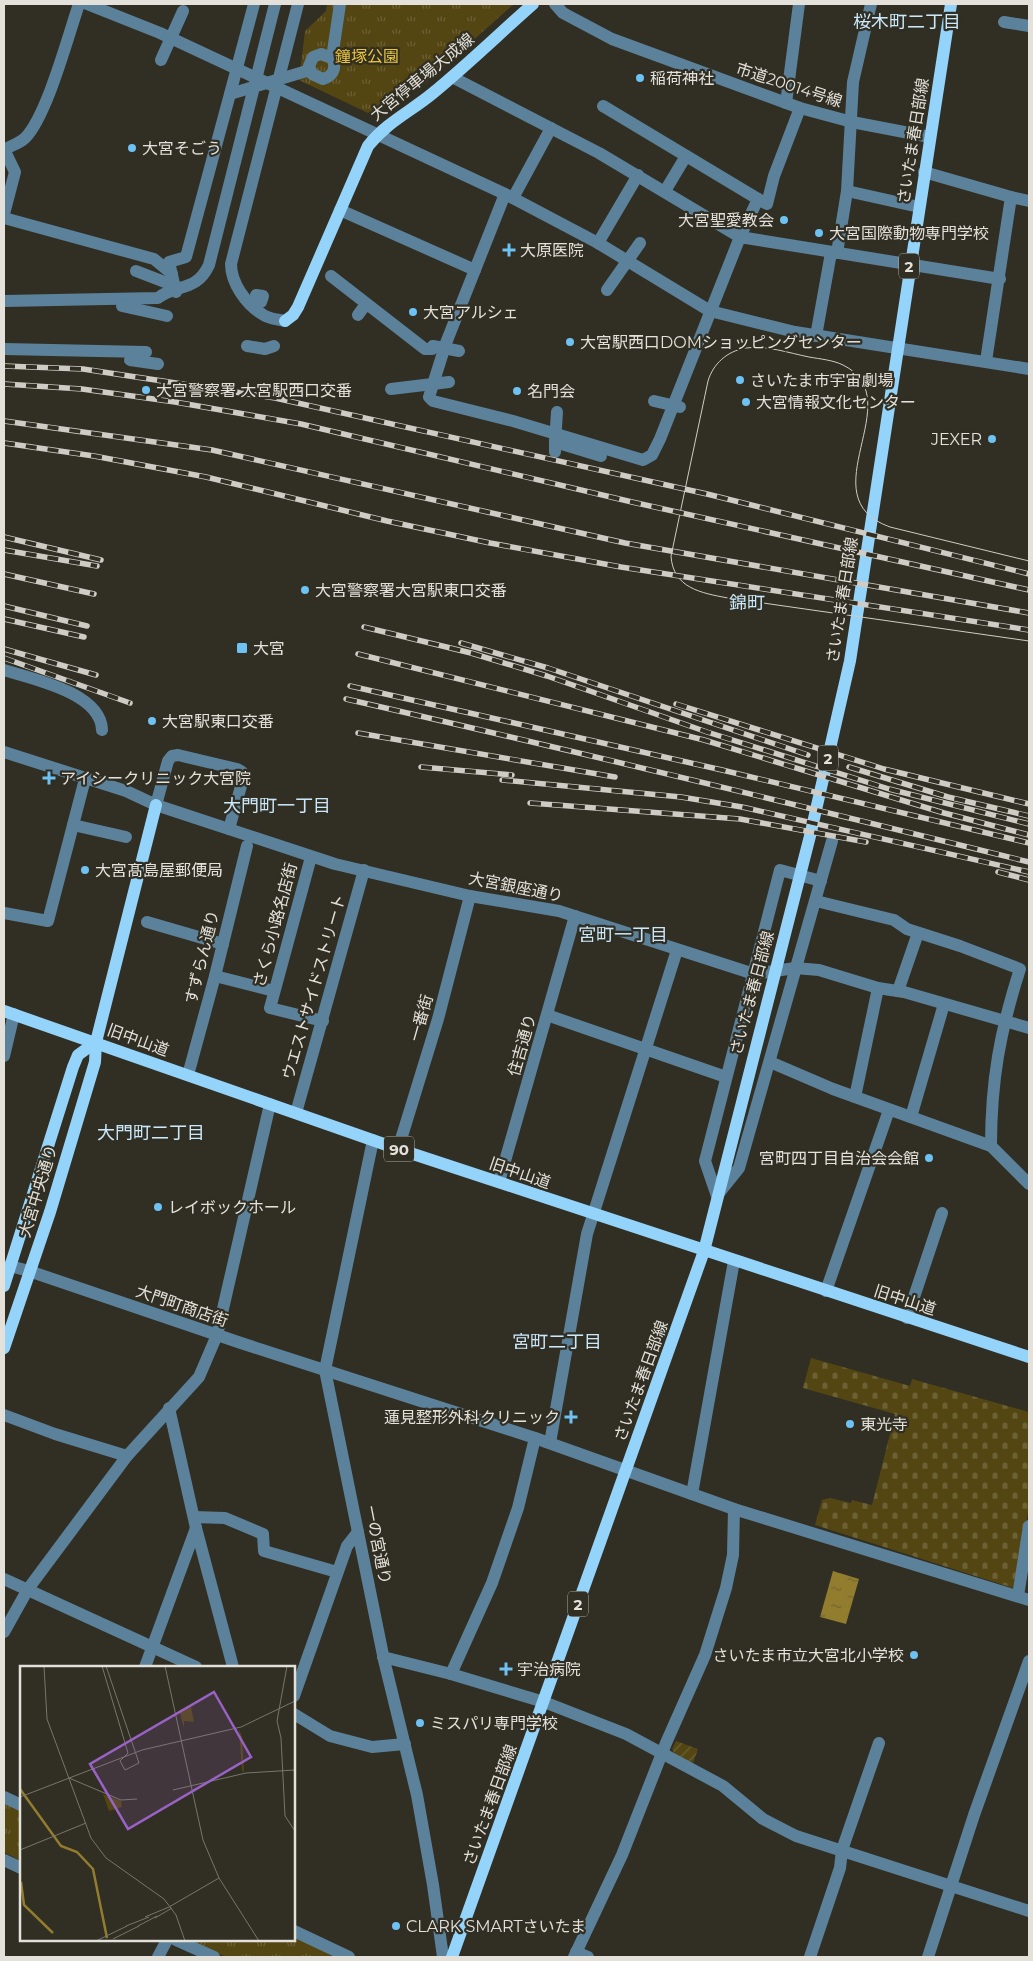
<svg xmlns="http://www.w3.org/2000/svg" width="1033" height="1961" font-family="Montserrat,'Noto Sans JP',sans-serif">
	<style>
		.cemetery { fill: url(#cemetery-stones) }
		.park { fill: url(#park-tufts) }
		.garden { fill: url(#garden-furrows) }
		.water { fill: url(#water-ripples) }
		.lines { fill: none; stroke-linecap: round; stroke-linejoin: round }
		.minor { stroke: #5b829a; stroke-width: 12 }
		.major { stroke: #94d4fb; stroke-width: 12 }
		.tram { stroke: #ceccc5; stroke-width: 1 }
		.rail-casing { stroke: #ceccc5; stroke-width: 5.5 }
		.rail { stroke: #312e23; stroke-width: 4; stroke-dasharray: 11; stroke-linecap: butt }
		.poi-dot { fill: #6dc2f3; stroke: #312e23; stroke-width: 2 }
		.labels { text-anchor: middle; dominant-baseline: central; stroke-width: 4.5; stroke-linejoin: round; paint-order: stroke }
		.shield { fill: #312e23; stroke: #aeaba3; stroke-width: 1 }
		.shield-label { font-size: 15px; font-weight: bold; fill: #e3e1da }
		.park-label { font-size: 16px; fill: #ecc639; stroke: #312e23 }
		.street-label { font-size: 16px; fill: #e3e1da; stroke: #312e23 }
		.poi-label { font-size: 16px; fill: #e3e1da; stroke: #312e23; text-anchor: start }
		.neighbourhood-label { font-size: 18px; fill: #cae8fa; stroke: #312e23 }
		.inset-river { fill: none; stroke: #927c2e; stroke-width: 2.5 }
		.inset-road { fill: none; stroke: #78766c; stroke-width: 1 }
		.view { fill: #9a62c7; fill-opacity: 0.15; stroke: #9a62c7; stroke-width: 2.5 }
		.inset-edge { fill: none; stroke: #e3e1da; stroke-width: 2.5 }
	</style>
	<defs>
		<pattern id="cemetery-stones" width="16" height="16" patternUnits="userSpaceOnUse" patternTransform="scale(1.25)"><rect width="16" height="16" fill="#544613"/><path d="M2 7V4a2 2 0 0 1 4 0v3zM10 15v-3a2 2 0 0 1 4 0v3z" fill="#6c6035"/></pattern>
		<pattern id="park-tufts" width="24" height="20" patternUnits="userSpaceOnUse" patternTransform="scale(1.25)"><rect width="24" height="20" fill="#544613"/><path d="M3 7l-1-3M5 7V3M7 7l1-3M15 17l-1-3M17 17v-4M19 17l1-3" fill="none" stroke="#6c6035"/></pattern>
		<pattern id="garden-furrows" width="10" height="10" patternUnits="userSpaceOnUse" patternTransform="scale(1.25)"><rect width="10" height="10" fill="#544613"/><path d="M-1 1l2-2M0 10L10 0M9 11l2-2" fill="none" stroke="#6c6035"/></pattern>
		<pattern id="water-ripples" width="26" height="14" patternUnits="userSpaceOnUse" patternTransform="scale(1.25)"><rect width="26" height="14" fill="#927c2e"/><path d="M2 4q2-2 4 0t4 0M15 11q2-2 4 0t4 0" fill="none" stroke="#736636"/></pattern>
	</defs>
	<rect width="100%" height="100%" fill="#312e23"/>
	<path class="cemetery" d="M 811,1358 L 910,1386 L 912,1379 L 1029,1412 L 1029,1508 L 1013,1588 L 815,1525 L 822,1500 L 830,1498 L 851,1503 L 852,1500 L 872,1505 L 895,1414 L 803,1388 Z"/>
	<g class="park">
		<path d="M 327,4 L 514,4 L 425,83 L 368,113 L 299,80 L 305,31 L 326,11 Z"/>
		<path d="M 4,1800 L 21,1808 L 21,1861 L 4,1852 Z"/>
		<path d="M 294,1934 L 344,1957 L 226,1957 L 188,1940 L 294,1940 Z"/>
	</g>
	<path class="garden" d="M 676,1741 L 698,1749 L 693,1763 L 675,1755 L 672,1749 Z"/>
	<path class="water" d="M 833,1571 L 859,1579 L 846,1624 L 820,1617 Z"/>
	<g class="lines">
		<g class="minor">
			<path d="M 87,4 L 160,33 L 505,194 L 598,243 L 710,311 L 795,332 L 1029,369"/>
			<path d="M 555,4 L 563,13 L 612,39 L 800,108 L 852,122 L 930,137"/>
			<path d="M 1004,22 L 1029,26"/>
			<path d="M 332,58 L 321,54 L 313,57 L 309,66 L 312,74 L 323,79 C 333,76 337,68 332,58 L 340,4"/>
			<path d="M 161,60 L 183,11"/>
			<path d="M 452,77 L 599,153 L 740,237 L 758,199 L 767,204 L 774,176 L 800,108"/>
			<path d="M 230,94 L 254,4"/>
			<path d="M 786,103 L 799,4"/>
			<path d="M 603,106 L 758,199"/>
			<path d="M 4,149 L 15,172 L 4,214"/>
			<path d="M 5,149 C 11,146 20,143 25,138 C 47,116 68,36 79,4"/>
			<path d="M 924,172 L 1011,197"/>
			<path d="M 665,191 L 686,156"/>
			<path d="M 847,191 L 919,207"/>
			<path d="M 505,194 L 446,343 L 429,397 L 433,401 L 513,421 L 643,460 L 652,455 L 660,439 L 740,237 L 1000,279"/>
			<path d="M 513,198 L 551,128"/>
			<path d="M 340,210 L 475,270"/>
			<path d="M 4,218 L 154,259 L 172,274"/>
			<path d="M 598,243 L 638,175"/>
			<path d="M 837,253 L 847,191 L 853,82 L 871,4"/>
			<path d="M 136,271 L 175,286"/>
			<path d="M 331,276 L 425,349 L 432,349 L 433,346 L 459,351"/>
			<path d="M 607,290 L 640,243"/>
			<path d="M 176,292 L 169,262 L 186,257 L 230,94 L 310,70"/>
			<path d="M 256,295 L 263,296 L 261,302"/>
			<path d="M 4,301 L 158,298 C 176,283 196,293 209,265 L 275,4"/>
			<path d="M 122,306 L 167,316"/>
			<path d="M 358,315 L 366,304"/>
			<path d="M 285,321 C 277,319 268,319 262,314 C 246,304 231,283 231,264 L 298,4"/>
			<path d="M 816,336 L 831,253"/>
			<path d="M 247,346 L 265,349 L 274,346"/>
			<path d="M 4,349 L 146,352"/>
			<path d="M 130,360 L 158,364"/>
			<path d="M 986,361 L 1011,197 L 1029,201"/>
			<path d="M 391,389 L 449,382"/>
			<path d="M 654,401 L 680,407"/>
			<path d="M 555,442 L 557,412"/>
			<path d="M 555,452 L 555,442 L 601,456"/>
			<path d="M 4,670 C 33,679 101,693 102,730"/>
			<path d="M 4,752 L 126,791 L 156,805 L 335,864 L 470,896 L 559,911 L 754,974 L 795,968 L 819,970 L 878,988 L 904,992 L 1029,1028"/>
			<path d="M 156,805 L 168,761 L 172,756 L 178,755 L 237,769 L 242,772 L 243,779 L 229,829"/>
			<path d="M 73,825 L 126,837"/>
			<path d="M 311,857 L 270,1008 L 323,1021"/>
			<path d="M 816,901 L 894,920 L 907,929 L 960,946 L 1020,969 C 1000,1031 991,1081 991,1146 L 1029,1184"/>
			<path d="M 4,913 L 48,921 L 85,779"/>
			<path d="M 147,922 L 223,944"/>
			<path d="M 215,976 L 274,991"/>
			<path d="M 898,991 L 918,933"/>
			<path d="M 547,1015 L 726,1077"/>
			<path d="M 4,1056 L 14,1014"/>
			<path d="M 770,1062 L 833,1089 L 991,1146"/>
			<path d="M 188,1075 L 215,976 L 247,846"/>
			<path d="M 855,1097 L 878,988"/>
			<path d="M 296,1113 L 364,870"/>
			<path d="M 911,1117 L 944,1004"/>
			<path d="M 373,1140 L 325,1370 L 384,1660 L 417,1795 L 433,1885 L 443,1957"/>
			<path d="M 398,1149 L 438,1019 L 470,896"/>
			<path d="M 499,1182 L 575,916"/>
			<path d="M 719,1193 L 739,1168 L 832,841"/>
			<path d="M 717,1196 L 705,1161 L 780,870 L 821,881"/>
			<path d="M 4,1267 L 10,1266 L 29,1271 L 241,1343 L 535,1438 L 734,1509 L 1029,1600"/>
			<path d="M 826,1291 L 889,1110"/>
			<path d="M 907,1318 L 942,1213"/>
			<path d="M 169,1408 L 196,1528 L 233,1667"/>
			<path d="M 4,1415 L 55,1434 L 127,1456"/>
			<path d="M 550,1443 L 587,1234 L 677,950"/>
			<path d="M 692,1494 L 734,1261"/>
			<path d="M 194,1517 L 225,1518 L 263,1534 L 264,1551 L 337,1572"/>
			<path d="M 4,1579 L 196,1667"/>
			<path d="M 1018,1596 L 1029,1526"/>
			<path d="M 4,1632 L 28,1589 L 127,1456 L 199,1377 L 217,1335 L 270,1104"/>
			<path d="M 383,1657 L 451,1674 L 544,1702 L 626,1734 L 723,1786 L 763,1819 L 796,1836 L 1029,1911"/>
			<path d="M 145,1667 L 196,1528"/>
			<path d="M 451,1674 L 492,1583 L 518,1508 L 535,1438"/>
			<path d="M 294,1696 L 347,1546 L 358,1532"/>
			<path d="M 294,1714 L 330,1736 L 372,1747 L 405,1744"/>
			<path d="M 4,1797 L 21,1805"/>
			<path d="M 4,1860 L 21,1868"/>
			<path d="M 294,1931 L 349,1957"/>
			<path d="M 176,1940 L 214,1957"/>
			<path d="M 576,1952 L 588,1957"/>
			<path d="M 158,1957 L 167,1940"/>
			<path d="M 574,1957 L 622,1855 L 666,1743 L 705,1655 L 726,1588 L 733,1555 L 734,1509"/>
			<path d="M 810,1957 L 840,1868 L 842,1850 L 879,1743"/>
			<path d="M 928,1957 L 974,1815 L 1029,1661"/>
		</g>
		<g class="major">
			<path d="M 285,321 L 293,315 L 298,307 L 368,146 C 387,122 410,112 433,93 C 467,65 499,34 533,4"/>
			<path d="M 4,1011 L 398,1149 L 1029,1357"/>
			<path d="M 4,1286 L 73,1067 L 78,1055 L 96,1042"/>
			<path d="M 4,1348 L 50,1212 L 95,1062 L 96,1042 L 156,805"/>
			<path d="M 452,1957 L 704,1251 L 810,836 L 850,661 L 951,4"/>
		</g>
		<path class="tram" d="M 1029,561 L 890,527 C 806,497 912,399 843,365 C 833,360 820,359 809,357 C 789,353 766,345 746,348 C 727,351 713,364 708,381 L 671,556 C 673,588 701,593 728,598 L 1029,641"/>
		<defs>
			<g id="rail">
				<path d="M 4,366 L 83,369 L 275,398 L 707,494 L 1029,574"/>
				<path d="M 4,384 L 82,389 L 175,402 L 301,424 L 632,502 L 1029,590"/>
				<path d="M 4,421 L 212,450 L 625,543 L 1029,613"/>
				<path d="M 4,443 L 94,456 L 206,477 L 387,521 L 490,543 L 621,567 L 1029,630"/>
				<path d="M 4,537 L 101,560"/>
				<path d="M 4,550 L 97,566"/>
				<path d="M 4,574 L 94,594"/>
				<path d="M 4,606 L 87,626"/>
				<path d="M 4,619 L 84,637"/>
				<path d="M 364,627 L 471,653 L 547,676 L 707,732 L 889,789 L 1029,824"/>
				<path d="M 461,643 L 548,668 L 808,755"/>
				<path d="M 4,649 L 96,675"/>
				<path d="M 358,654 L 704,740 L 944,813 L 1029,835"/>
				<path d="M 4,658 L 130,703"/>
				<path d="M 350,686 L 722,770 L 1029,843"/>
				<path d="M 346,699 C 575,751 802,806 1029,862"/>
				<path d="M 676,704 L 884,769 L 1029,804"/>
				<path d="M 358,733 L 615,777"/>
				<path d="M 421,767 L 512,775"/>
				<path d="M 849,767 L 948,797 L 1029,816"/>
				<path d="M 502,780 L 681,797 L 742,807 L 1029,872"/>
				<path d="M 530,803 L 740,819 L 866,842"/>
				<path d="M 998,872 L 1029,880"/>
			</g>
		</defs>
		<use href="#rail" class="rail-casing"/>
		<use href="#rail" class="rail"/>
	</g>
	<g class="poi-dot">
		<circle cx="640" cy="78" r="5"/>
		<circle cx="132" cy="148" r="5"/>
		<circle cx="784" cy="220" r="5"/>
		<circle cx="819" cy="233" r="5"/>
		<path d="M506.5 242.5h5v5h5v5h-5v5h-5v-5h-5v-5h5z"/>
		<circle cx="413" cy="312" r="5"/>
		<circle cx="570" cy="342" r="5"/>
		<circle cx="740" cy="380" r="5"/>
		<circle cx="146" cy="390" r="5"/>
		<circle cx="517" cy="391" r="5"/>
		<circle cx="746" cy="402" r="5"/>
		<circle cx="992" cy="439" r="5"/>
		<circle cx="305" cy="590" r="5"/>
		<rect x="236" y="642" width="12" height="12" rx="2.5"/>
		<circle cx="152" cy="721" r="5"/>
		<path d="M46.5 770.5h5v5h5v5h-5v5h-5v-5h-5v-5h5z"/>
		<circle cx="85" cy="870" r="5"/>
		<circle cx="929" cy="1158" r="5"/>
		<circle cx="158" cy="1207" r="5"/>
		<path d="M568.5 1409.5h5v5h5v5h-5v5h-5v-5h-5v-5h5z"/>
		<circle cx="850" cy="1424" r="5"/>
		<circle cx="914" cy="1655" r="5"/>
		<path d="M503.5 1661.5h5v5h5v5h-5v5h-5v-5h-5v-5h5z"/>
		<circle cx="420" cy="1723" r="5"/>
		<circle cx="396" cy="1926" r="5"/>
	</g>
	<g class="labels">
		<g class="shield">
			<rect x="899" y="253.5" width="20" height="25" rx="4"/>
			<rect x="818" y="745.5" width="20" height="25" rx="4"/>
			<rect x="384" y="1136.5" width="30" height="25" rx="4"/>
			<rect x="568" y="1591.5" width="20" height="25" rx="4"/>
		</g>
		<g class="shield-label">
			<text x="909" y="266">2</text>
			<text x="828" y="758">2</text>
			<text x="399" y="1149">90</text>
			<text x="578" y="1604">2</text>
		</g>
		<g class="park-label">
			<text x="367" y="56">鐘塚公園</text>
		</g>
		<g class="street-label">
			<text transform="translate(422 77) rotate(-39)">大宮停車場大成線</text>
			<text transform="translate(789 85) rotate(18)">市道20014号線</text>
			<text transform="translate(913 141) rotate(-81)">さいたま春日部線</text>
			<text transform="translate(842 600) rotate(-81)">さいたま春日部線</text>
			<text transform="translate(516 887) rotate(11)">大宮銀座通り</text>
			<text transform="translate(275 925) rotate(-75)">さくら小路名店街</text>
			<text transform="translate(202 957) rotate(-76)">すずらん通り</text>
			<text transform="translate(314 987) rotate(-74)">ウエストサイドストリート</text>
			<text transform="translate(752 993) rotate(-75)">さいたま春日部線</text>
			<text transform="translate(421 1018) rotate(-74)">一番街</text>
			<text transform="translate(138 1040) rotate(20)">旧中山道</text>
			<text transform="translate(522 1045) rotate(-74)">住吉通り</text>
			<text transform="translate(520 1173) rotate(19)">旧中山道</text>
			<text transform="translate(38 1191) rotate(-73)">大宮中央通り</text>
			<text transform="translate(905 1300) rotate(18)">旧中山道</text>
			<text transform="translate(182 1306) rotate(19)">大門町商店街</text>
			<text transform="translate(641 1381) rotate(-70)">さいたま春日部線</text>
			<text transform="translate(378 1545) rotate(79)">一の宮通り</text>
			<text transform="translate(490 1805) rotate(-70)">さいたま春日部線</text>
		</g>
		<g class="poi-label">
			<text x="650" y="78">稲荷神社</text>
			<text x="142" y="148">大宮そごう</text>
			<text x="774" y="220" text-anchor="end">大宮聖愛教会</text>
			<text x="829" y="233">大宮国際動物専門学校</text>
			<text x="520" y="250">大原医院</text>
			<text x="423" y="312">大宮アルシェ</text>
			<text x="580" y="342">大宮駅西口DOMショッピングセンター</text>
			<text x="750" y="380">さいたま市宇宙劇場</text>
			<text x="156" y="390">大宮警察署 大宮駅西口交番</text>
			<text x="527" y="391">名門会</text>
			<text x="756" y="402">大宮情報文化センター</text>
			<text x="982" y="439" text-anchor="end">JEXER</text>
			<text x="315" y="590">大宮警察署大宮駅東口交番</text>
			<text x="253" y="648">大宮</text>
			<text x="162" y="721">大宮駅東口交番</text>
			<text x="60" y="778">アイシークリニック大宮院</text>
			<text x="95" y="870">大宮髙島屋郵便局</text>
			<text x="919" y="1158" text-anchor="end">宮町四丁目自治会会館</text>
			<text x="168" y="1207">レイボックホール</text>
			<text x="560" y="1417" text-anchor="end">蓮見整形外科クリニック</text>
			<text x="860" y="1424">東光寺</text>
			<text x="904" y="1655" text-anchor="end">さいたま市立大宮北小学校</text>
			<text x="517" y="1669">宇治病院</text>
			<text x="430" y="1723">ミスパリ専門学校</text>
			<text x="406" y="1926">CLARK SMARTさいたま</text>
		</g>
		<g class="neighbourhood-label">
			<text x="907" y="22">桜木町二丁目</text>
			<text x="747" y="603">錦町</text>
			<text x="277" y="806">大門町一丁目</text>
			<text x="623" y="935">宮町一丁目</text>
			<text x="151" y="1133">大門町二丁目</text>
			<text x="557" y="1342">宮町二丁目</text>
		</g>
	</g>
	<g transform="translate(20 1666)">
		<rect width="275" height="275" fill="#312e23"/>
		<path d="M 171,41 L 174,56 L 164,55 L 164,62 L 159,44 Z" fill="#544613"/>
		<path d="M 219,63 L 222,71 L 224,106 L 222,105 ZM 83,128 L 101,135 L 102,141 L 89,145 Z" fill="#544613"/>
		<path class="inset-river" d="M 0,123 L 41,180 L 57,186 L 73,203 L 87,272M 1,216 L 4,239 L 33,267"/>
		<path class="inset-road" d="M 24,0 L 27,53 L 71,172 L 86,192 L 144,233 L 156,249 L 165,275M 82,0 L 108,87 L 100,95 L 105,104 L 119,97 L 86,0M 145,0 L 183,174 L 199,212 L 239,275M 267,0 L 257,55 L 261,72 L 265,150 L 275,165M 49,112 L 101,134 L 117,133M 153,124 L 226,107 L 275,104M 0,131 L 122,84 L 221,61 L 275,35M 0,184 L 66,157M 125,251 L 149,241 L 199,212M 135,252 L 152,242M 106,260 L 129,251M 118,260 L 137,250M 93,273 L 119,260M 76,275 L 107,260"/>
		<path class="view" d="M 194,26 L 231,91 L 108,163 L 70,98 Z"/>
		<rect width="275" height="275" class="inset-edge"/>
	</g>
	<rect width="1033" height="1961" fill="none" stroke="#e3e1da" stroke-width="10"/>
</svg>
